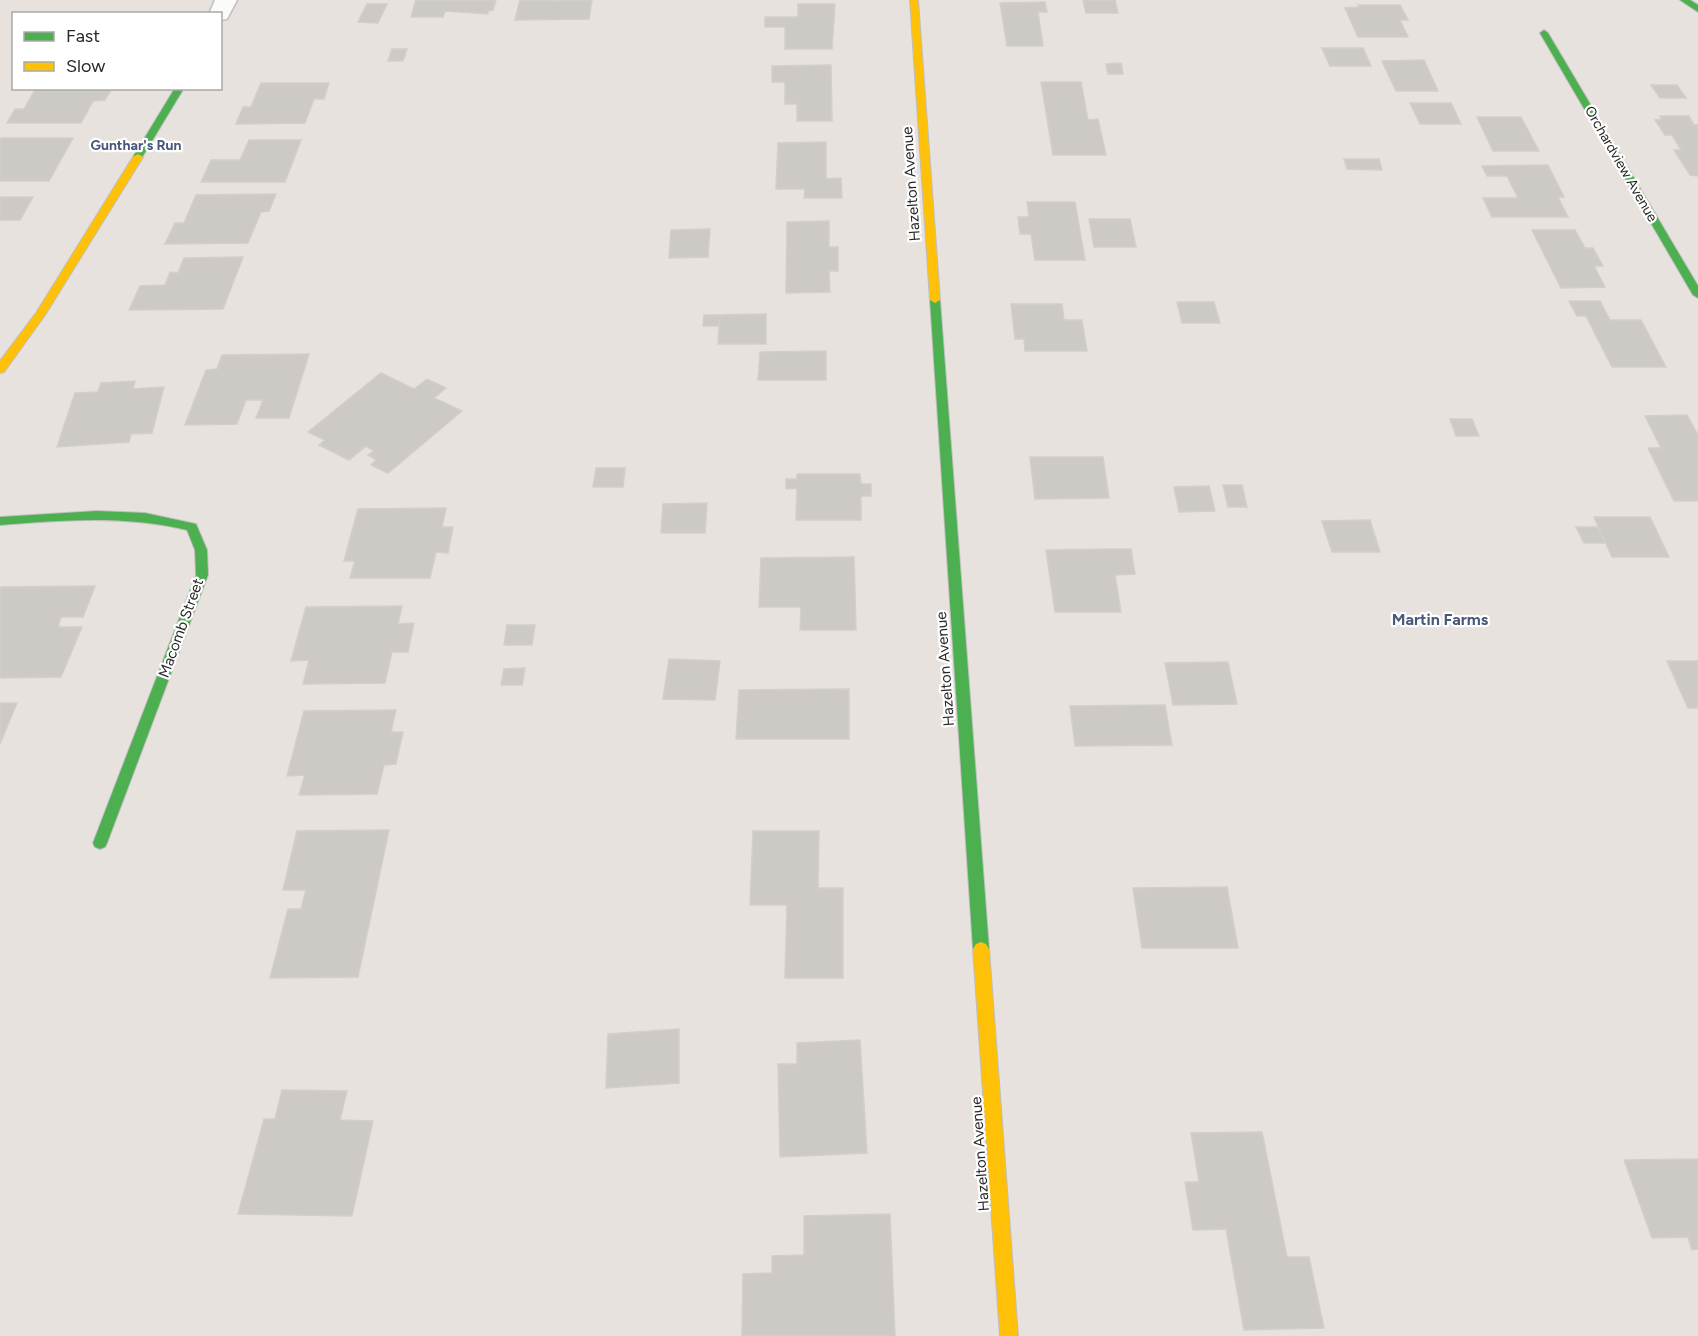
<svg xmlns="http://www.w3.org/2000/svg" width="1698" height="1336" font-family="Figtree,sans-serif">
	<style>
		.building { fill: #cdcac6; stroke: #d2cec9; stroke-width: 1.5 }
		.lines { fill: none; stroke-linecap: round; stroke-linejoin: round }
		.street-casing { stroke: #c0bfbf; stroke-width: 3 }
		.fast-casing { stroke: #c0bfbf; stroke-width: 2 }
		.slow-casing { stroke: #c0bfbf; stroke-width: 2 }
		.street { fill: #fbfbfa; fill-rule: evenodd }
		.fast { fill: #4caf50; fill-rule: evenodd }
		.slow { fill: #ffc107; fill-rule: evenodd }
		.labels { text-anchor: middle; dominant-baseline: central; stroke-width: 4.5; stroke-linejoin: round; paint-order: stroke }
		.far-neighbourhood-label { font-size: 14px; font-weight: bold; fill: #48577a; stroke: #fff }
		.far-street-label { font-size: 14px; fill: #282828; stroke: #fff }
		.street-label { font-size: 15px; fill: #282828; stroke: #fff }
		.neighbourhood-label { font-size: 16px; font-weight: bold; fill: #48577a; stroke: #fff }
	</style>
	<rect width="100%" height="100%" fill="#e7e2dd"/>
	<g class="building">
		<path d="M 416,0 L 496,0 L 493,10 L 488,11 L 488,14 L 445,11 L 443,17 L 411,17 Z"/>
		<path d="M 520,0 L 554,1 L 592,0 L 589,19 L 515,20 Z"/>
		<path d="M 1083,0 L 1115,0 L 1118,13 L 1086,13 Z"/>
		<path d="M 1045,2 L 1047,12 L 1038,12 L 1043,46 L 1007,46 L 1000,3 Z"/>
		<path d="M 367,4 L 387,4 L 378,23 L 358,22 Z"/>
		<path d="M 798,4 L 835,4 L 832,49 L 785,49 L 785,27 L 765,27 L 765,17 L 798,17 Z"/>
		<path d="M 1358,5 L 1400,5 L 1408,20 L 1400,20 L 1408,37 L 1358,37 L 1345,8 L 1359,7 Z"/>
		<path d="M 1322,48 L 1363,48 L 1371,66 L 1330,66 Z"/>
		<path d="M 392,49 L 407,49 L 403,61 L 388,61 Z"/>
		<path d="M 1424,60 L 1438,91 L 1396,91 L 1382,61 Z"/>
		<path d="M 1121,63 L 1123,74 L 1108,74 L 1106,64 Z"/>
		<path d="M 831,65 L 832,121 L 797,121 L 797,104 L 785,104 L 785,82 L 772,82 L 772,66 Z"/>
		<path d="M 1041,82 L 1081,82 L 1088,120 L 1098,119 L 1106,155 L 1053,155 Z"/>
		<path d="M 261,83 L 329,83 L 324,99 L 314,99 L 305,123 L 236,124 L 243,107 L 251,107 Z"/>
		<path d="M 1651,85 L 1677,85 L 1686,98 L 1660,98 Z"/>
		<path d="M 36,88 L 112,88 L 105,100 L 93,101 L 81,123 L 7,123 L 15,109 L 24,109 Z"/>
		<path d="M 1410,103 L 1451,103 L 1461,124 L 1420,124 Z"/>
		<path d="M 1660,116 L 1689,116 L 1694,125 L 1698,125 L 1698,176 L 1690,175 L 1674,150 L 1681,150 L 1672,135 L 1665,135 L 1655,120 L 1662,119 Z"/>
		<path d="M 1477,117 L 1521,117 L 1539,151 L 1493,151 Z"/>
		<path d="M 0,138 L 73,138 L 49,181 L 0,181 Z"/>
		<path d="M 249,140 L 301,140 L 285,182 L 201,182 L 211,160 L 240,160 Z"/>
		<path d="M 826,142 L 826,179 L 841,178 L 842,198 L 804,198 L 805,189 L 776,189 L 778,143 Z"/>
		<path d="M 1344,159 L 1379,159 L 1382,170 L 1347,169 Z"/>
		<path d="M 1548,165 L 1564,197 L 1558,197 L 1568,217 L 1492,217 L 1483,198 L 1518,198 L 1507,176 L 1487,176 L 1482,166 Z"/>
		<path d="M 276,194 L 269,211 L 261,212 L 248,243 L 165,244 L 175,223 L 184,223 L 196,195 Z"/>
		<path d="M 0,197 L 33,197 L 20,220 L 0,220 Z"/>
		<path d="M 1027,202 L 1075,202 L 1085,260 L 1035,260 L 1031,234 L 1020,234 L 1018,217 L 1029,217 Z"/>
		<path d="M 1089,219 L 1130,219 L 1136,247 L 1094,247 Z"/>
		<path d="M 829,221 L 829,247 L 838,247 L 838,271 L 829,271 L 830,292 L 786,293 L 787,222 Z"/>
		<path d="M 710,229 L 708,257 L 669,258 L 671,230 Z"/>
		<path d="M 1532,230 L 1575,230 L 1585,248 L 1593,248 L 1603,266 L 1594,266 L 1605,287 L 1561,288 Z"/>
		<path d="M 243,257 L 223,309 L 129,310 L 140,286 L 165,285 L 170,272 L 178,273 L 184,258 Z"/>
		<path d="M 1569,301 L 1600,301 L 1610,320 L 1641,320 L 1666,367 L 1612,367 L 1586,316 L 1577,316 Z"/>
		<path d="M 1177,302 L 1214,302 L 1220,323 L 1182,323 Z"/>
		<path d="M 1011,304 L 1062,304 L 1064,320 L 1082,320 L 1087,351 L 1025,351 L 1024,339 L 1015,339 Z"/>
		<path d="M 766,314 L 766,344 L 718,344 L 720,315 Z"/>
		<path d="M 704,315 L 720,315 L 719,326 L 703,326 Z"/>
		<path d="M 826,351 L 826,380 L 758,380 L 760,352 Z"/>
		<path d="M 309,354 L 289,418 L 256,418 L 263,400 L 246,400 L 237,424 L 185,425 L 206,370 L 217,369 L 222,355 Z"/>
		<path d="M 381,373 L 414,389 L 427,379 L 446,388 L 434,398 L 462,411 L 388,473 L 371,465 L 376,460 L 368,455 L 374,451 L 366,446 L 349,460 L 319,445 L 325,440 L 308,432 Z"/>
		<path d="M 135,381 L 133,389 L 164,387 L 152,433 L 131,434 L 129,442 L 57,447 L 75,393 L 98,392 L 101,383 Z"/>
		<path d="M 1687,415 L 1698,435 L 1698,501 L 1674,501 L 1648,448 L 1661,448 L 1645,416 Z"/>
		<path d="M 1450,419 L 1472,419 L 1479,436 L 1456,436 Z"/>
		<path d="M 1030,457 L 1103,457 L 1109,498 L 1035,499 Z"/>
		<path d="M 596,468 L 625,468 L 623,487 L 593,487 Z"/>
		<path d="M 797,474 L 860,474 L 861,484 L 871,484 L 871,496 L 861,496 L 861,520 L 796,520 L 797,488 L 786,489 L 786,479 L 797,479 Z"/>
		<path d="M 1223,485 L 1242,485 L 1247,507 L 1228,507 Z"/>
		<path d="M 1209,486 L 1215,511 L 1179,512 L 1174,487 Z"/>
		<path d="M 707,503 L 705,533 L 661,533 L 663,504 Z"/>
		<path d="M 446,508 L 442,527 L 453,527 L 448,553 L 436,552 L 430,578 L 350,578 L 355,561 L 344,561 L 358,509 Z"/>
		<path d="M 1594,517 L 1650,517 L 1669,557 L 1612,557 Z"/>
		<path d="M 1370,520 L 1380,552 L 1332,552 L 1322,521 Z"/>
		<path d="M 1576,527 L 1598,527 L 1605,543 L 1584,543 Z"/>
		<path d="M 1110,549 L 1131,549 L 1135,574 L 1115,575 L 1121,612 L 1055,612 L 1046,550 Z"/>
		<path d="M 854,557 L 856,630 L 800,630 L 801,607 L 759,607 L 761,558 Z"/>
		<path d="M 95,586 L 83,617 L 61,617 L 58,627 L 82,627 L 61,677 L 0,678 L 0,587 Z"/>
		<path d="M 402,606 L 398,624 L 414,623 L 408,652 L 392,652 L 385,683 L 303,684 L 309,660 L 291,661 L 306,607 Z"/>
		<path d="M 507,625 L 535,625 L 532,645 L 504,645 Z"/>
		<path d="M 669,659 L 720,661 L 715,700 L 663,699 Z"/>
		<path d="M 1667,661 L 1698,661 L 1698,708 L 1688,708 Z"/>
		<path d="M 1228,662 L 1237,704 L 1173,705 L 1165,663 Z"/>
		<path d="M 525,668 L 522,685 L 501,685 L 504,669 Z"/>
		<path d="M 849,689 L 849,739 L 736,739 L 739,690 Z"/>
		<path d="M 0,703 L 17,703 L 0,744 Z"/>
		<path d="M 1165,705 L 1172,745 L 1075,746 L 1070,706 Z"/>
		<path d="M 396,710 L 391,732 L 403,732 L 396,764 L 384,765 L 377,794 L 299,795 L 305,775 L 287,776 L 304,711 Z"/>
		<path d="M 389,830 L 358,977 L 270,978 L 288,909 L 301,909 L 306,890 L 283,890 L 297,831 Z"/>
		<path d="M 753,831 L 819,831 L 818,888 L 843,888 L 843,978 L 785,978 L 787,905 L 750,905 Z"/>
		<path d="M 1227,887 L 1238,948 L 1142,948 L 1133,888 Z"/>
		<path d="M 679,1029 L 679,1083 L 606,1088 L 608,1034 Z"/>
		<path d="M 860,1040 L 867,1153 L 780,1157 L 778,1064 L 797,1064 L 797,1043 Z"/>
		<path d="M 282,1090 L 347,1091 L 340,1120 L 373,1121 L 352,1216 L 238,1214 L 264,1119 L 275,1119 Z"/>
		<path d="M 1262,1132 L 1287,1257 L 1309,1257 L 1324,1328 L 1244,1330 L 1226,1229 L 1193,1230 L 1185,1182 L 1199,1182 L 1191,1133 Z"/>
		<path d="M 1698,1159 L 1698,1249 L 1692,1250 L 1688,1237 L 1652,1238 L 1624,1160 Z"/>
		<path d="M 890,1214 L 895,1336 L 742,1336 L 743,1274 L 772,1273 L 772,1256 L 804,1255 L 804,1216 Z"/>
	</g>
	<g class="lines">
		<defs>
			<path id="street" d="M 215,0 L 237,0 L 227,19 L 220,20 L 220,14 L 209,14 Z"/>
			<g id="fast">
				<path d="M 1680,0 L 1690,0 L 1698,5 L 1698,12 Z"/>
				<path d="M 1544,30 L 1548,33 L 1698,286 L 1698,298 L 1693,295 L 1540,33 Z"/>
				<path d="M 175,88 L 184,88 L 141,159 L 135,159 L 133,157 Z"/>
				<path d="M 935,297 L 940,300 L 989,949 L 986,954 L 981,956 L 976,954 L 973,949 L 930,300 Z"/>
				<path d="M 97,511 L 145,513 L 196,524 L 207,550 L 208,575 L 107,843 L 105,847 L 100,849 L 95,847 L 93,843 L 196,575 L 195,550 L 187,530 C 125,515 63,520 0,525 L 0,517 Z"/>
			</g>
			<g id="slow">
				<path d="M 910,0 L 918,0 L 940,300 L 935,303 L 930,300 Z"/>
				<path d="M 138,154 L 143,157 L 45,315 L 4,372 L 0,373 L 0,361 L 36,313 L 133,157 Z"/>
				<path d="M 981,942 L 986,944 L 989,949 L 1018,1336 L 1000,1336 L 973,949 L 976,944 Z"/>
			</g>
		</defs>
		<use href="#street" class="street-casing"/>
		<use href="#fast" class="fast-casing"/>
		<use href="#slow" class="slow-casing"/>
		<use href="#street" class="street"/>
		<use href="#fast" class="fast"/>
		<use href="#slow" class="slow"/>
	</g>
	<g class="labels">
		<g class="far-neighbourhood-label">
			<text x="136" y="145">Gunthar's Run</text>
		</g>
		<g class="far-street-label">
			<text transform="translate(1621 164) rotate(60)">Orchardview Avenue</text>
		</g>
		<g class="street-label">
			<text transform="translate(911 184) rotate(-94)">Hazelton Avenue</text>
			<text transform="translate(181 628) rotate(-70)">Macomb Street</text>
			<text transform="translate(945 669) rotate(-94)">Hazelton Avenue</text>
			<text transform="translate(980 1154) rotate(-94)">Hazelton Avenue</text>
		</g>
		<g class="neighbourhood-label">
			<text x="1440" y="619">Martin Farms</text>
		</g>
	</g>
	<rect x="12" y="12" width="210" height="78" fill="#ffffff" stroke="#a9a9a9" stroke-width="1.5"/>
	<rect x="24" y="32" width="30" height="9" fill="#4caf50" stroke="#a9a9a9" stroke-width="1.5"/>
	<text x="66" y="42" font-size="18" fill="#282828">Fast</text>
	<rect x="24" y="62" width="30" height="9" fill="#ffc107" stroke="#a9a9a9" stroke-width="1.5"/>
	<text x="66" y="72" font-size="18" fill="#282828">Slow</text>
</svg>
